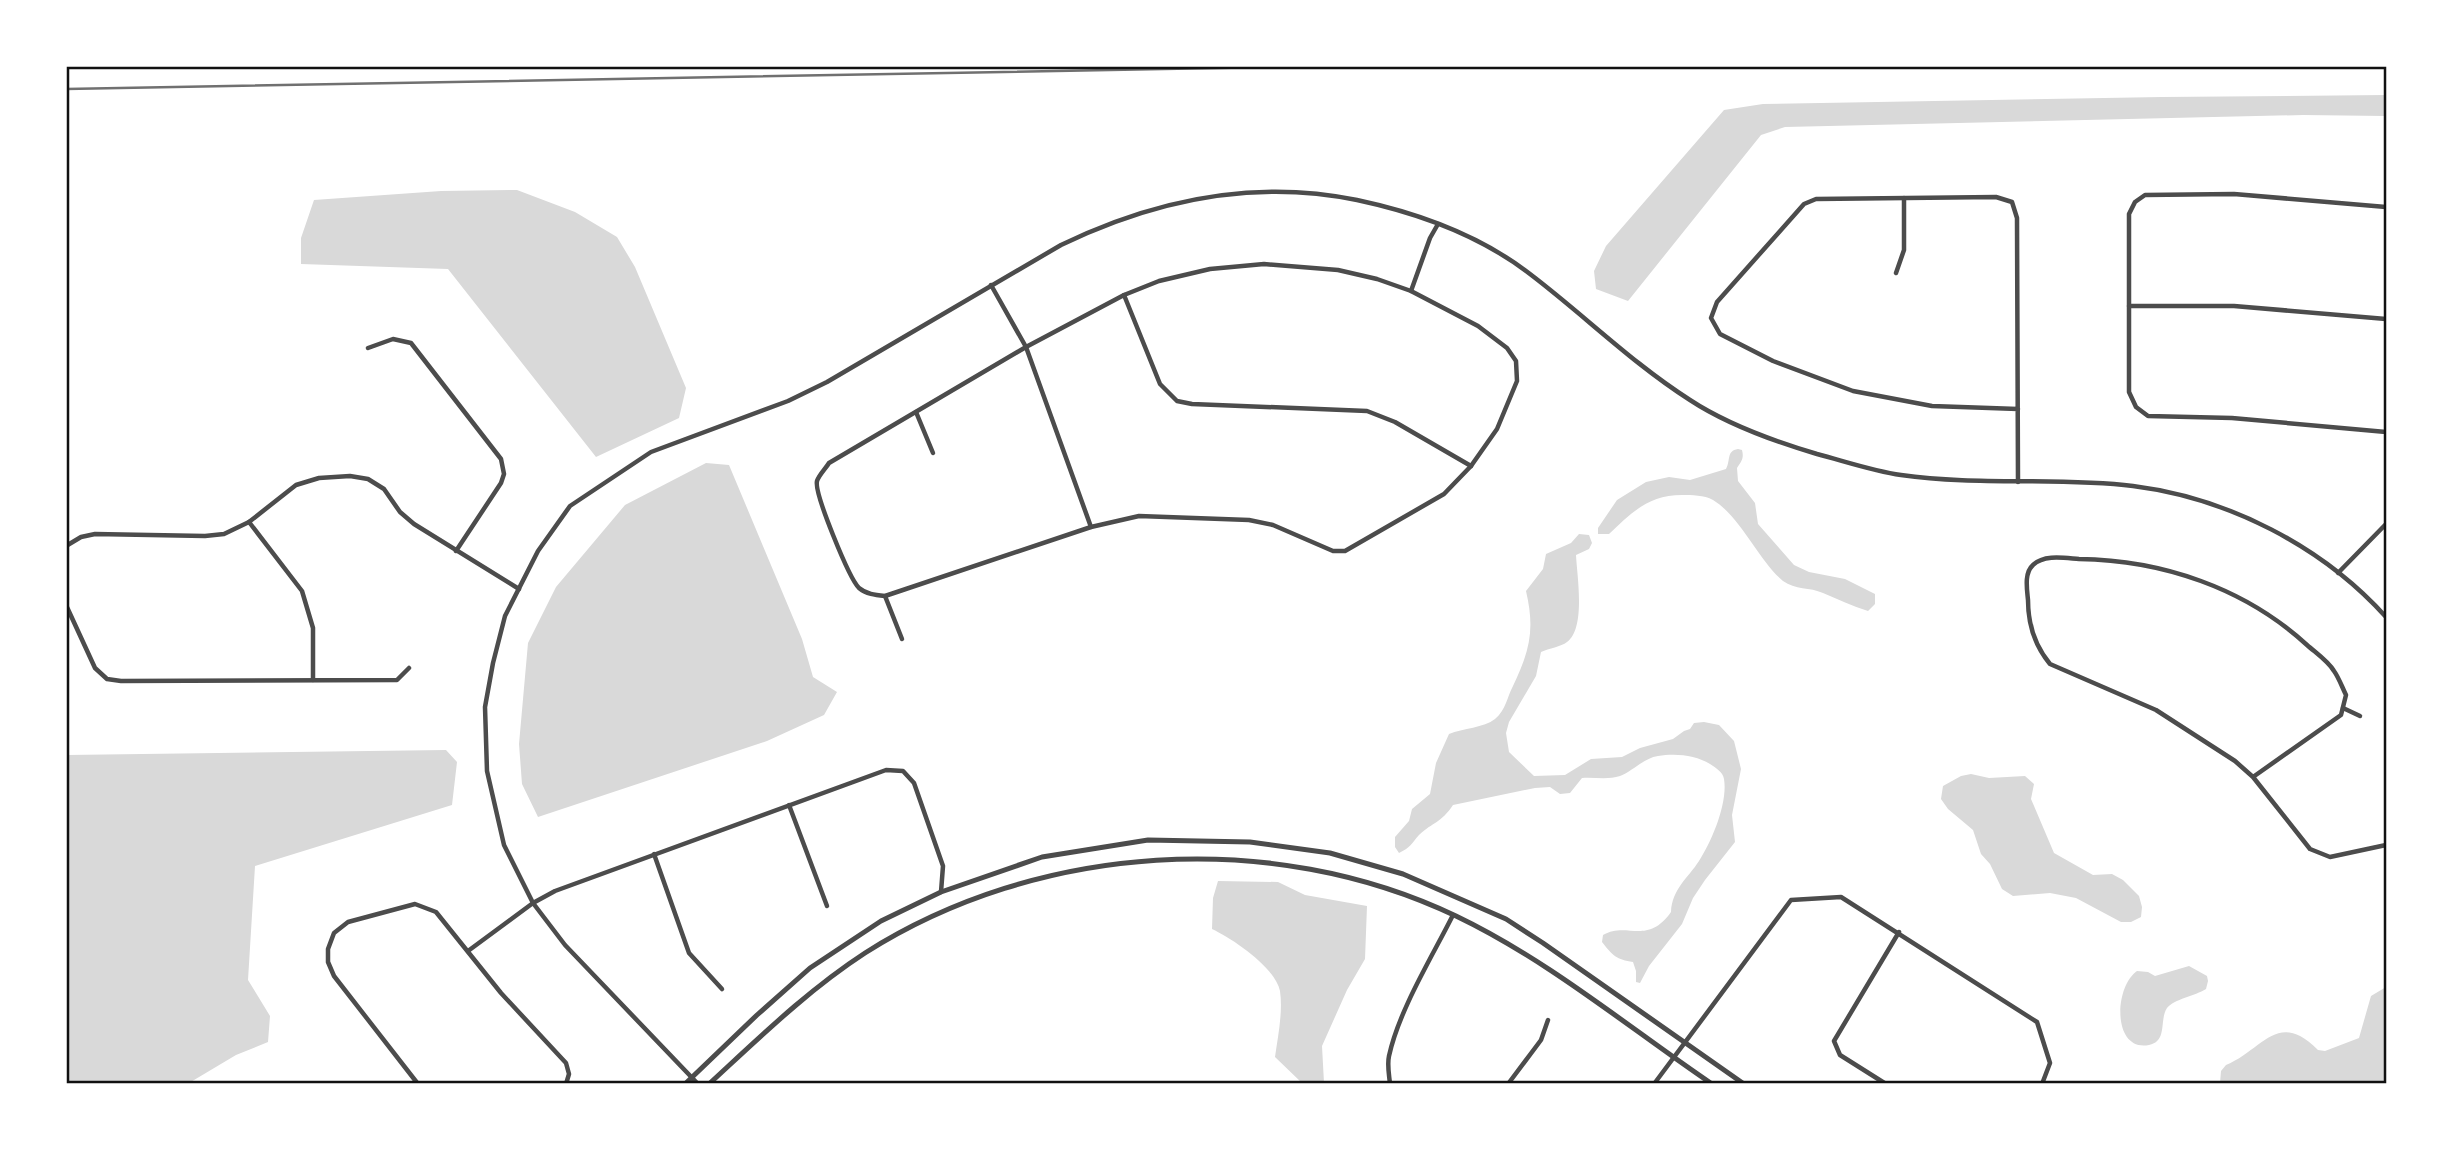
<svg xmlns="http://www.w3.org/2000/svg" width="2453" height="1150" font-family="'Noto Serif',serif">
	<style>
		.water { fill: #d9d9d9 }
		.lines { fill: none; stroke-linecap: round; stroke-linejoin: round }
		.minor { stroke: #4c4c4c; stroke-width: 4.5 }
		.tertiary { stroke: #4c4c4c; stroke-width: 5 }
		.rail { stroke: #707070; stroke-width: 2.5 }
		.neatline { fill: none; stroke: #111; stroke-width: 2.5 }
	</style>
	<rect width="100%" height="100%" fill="#fff"/>
	<g class="water">
		<path d="M 2386,95 L 2386,116 L 2303,115 L 1785,127 L 1761,135 L 1628,301 L 1596,289 L 1594,271 L 1606,246 L 1724,110 L 1763,104 L 2162,97 Z"/>
		<path d="M 517,190 L 575,212 L 617,237 L 635,267 L 686,388 L 679,418 L 596,457 L 448,269 L 301,264 L 301,238 L 314,200 L 441,191 Z"/>
		<path d="M 1738,449 L 1742,450 C 1744,458 1742,461 1737,468 L 1738,481 L 1755,503 L 1758,524 L 1794,565 L 1809,572 L 1845,579 L 1875,594 L 1875,604 L 1868,611 C 1852,606 1838,599 1823,593 C 1810,587 1795,590 1783,581 C 1758,560 1741,517 1713,500 C 1704,495 1692,495 1682,495 C 1649,495 1632,512 1609,534 L 1598,534 L 1598,528 L 1617,500 L 1646,482 L 1669,477 L 1690,480 L 1726,469 C 1731,460 1726,451 1738,449 Z"/>
		<path d="M 706,463 L 729,465 L 802,639 L 813,677 L 837,692 L 824,715 L 767,741 L 538,817 L 522,784 L 519,744 L 528,643 L 556,587 L 625,505 Z"/>
		<path d="M 1579,534 L 1589,535 L 1592,543 L 1589,549 L 1576,555 C 1577,576 1586,628 1567,642 C 1561,647 1549,648 1541,652 L 1536,676 L 1509,722 L 1506,733 L 1509,752 L 1534,776 L 1565,775 L 1591,759 L 1622,757 L 1640,748 L 1673,739 L 1684,731 L 1690,729 L 1694,723 L 1704,722 L 1719,725 L 1734,741 L 1741,769 L 1732,815 L 1735,842 L 1705,880 L 1693,898 L 1682,924 L 1649,966 L 1640,983 L 1636,982 L 1636,971 L 1633,962 C 1617,960 1612,955 1602,942 L 1603,935 C 1627,921 1647,946 1671,912 C 1672,889 1688,878 1699,861 C 1712,841 1728,803 1724,779 C 1723,772 1716,768 1710,764 C 1696,755 1675,753 1658,756 C 1644,758 1633,771 1620,776 C 1608,780 1594,777 1582,778 L 1570,793 L 1560,794 L 1550,787 L 1535,788 L 1453,805 C 1441,823 1433,822 1419,835 C 1412,843 1410,848 1399,853 L 1395,847 L 1395,837 L 1409,821 L 1412,809 L 1430,794 L 1436,763 L 1449,734 C 1463,728 1484,728 1495,719 C 1506,710 1507,697 1513,686 C 1530,650 1535,630 1526,591 L 1543,569 L 1546,554 L 1571,543 Z"/>
		<path d="M 446,750 L 457,762 L 452,805 L 255,866 L 248,980 L 270,1016 L 268,1042 L 236,1055 L 189,1083 L 67,1083 L 67,755 Z"/>
		<path d="M 1971,774 L 1989,778 L 2025,776 L 2034,784 L 2031,799 L 2054,853 L 2093,875 L 2112,874 L 2123,880 L 2139,896 L 2142,907 L 2141,917 L 2131,922 L 2121,922 L 2076,898 L 2050,893 L 2013,896 L 2002,889 L 1990,864 L 1981,854 L 1973,830 L 1948,809 L 1941,799 L 1943,786 L 1961,776 Z"/>
		<path d="M 1218,881 L 1278,882 L 1305,895 L 1367,906 L 1365,959 L 1347,990 L 1322,1046 L 1324,1083 L 1302,1083 L 1275,1057 C 1278,1036 1283,1012 1280,991 C 1275,967 1233,939 1212,929 L 1213,898 Z"/>
		<path d="M 2189,966 L 2207,976 L 2208,981 L 2206,989 C 2195,996 2174,999 2167,1008 C 2159,1020 2168,1041 2149,1045 C 2112,1052 2114,987 2137,971 L 2148,972 L 2155,976 Z"/>
		<path d="M 2386,987 L 2386,1079 L 2381,1083 L 2220,1083 L 2221,1071 L 2226,1065 C 2263,1050 2277,1009 2318,1050 L 2325,1051 L 2359,1038 L 2371,996 Z"/>
	</g>
	<g class="lines">
		<g class="minor">
			<path d="M 2386,207 L 2234,194 L 2145,195 L 2135,202 L 2129,214 L 2129,392 L 2136,407 L 2148,416 L 2232,418 L 2386,432"/>
			<path d="M 1264,264 L 1338,270 L 1377,279 L 1411,291 L 1478,326 L 1507,348 L 1516,361 L 1517,381 L 1497,429 L 1471,466 L 1444,494 L 1345,551 L 1333,551 L 1273,525 L 1249,520 L 1139,516 L 1091,527 L 885,596 C 875,595 866,594 859,588 C 849,578 814,493 817,481 C 819,475 826,468 829,463 L 1026,347 L 1124,295 L 1159,281 L 1210,269 Z"/>
			<path d="M 1896,273 L 1904,250 L 1904,198"/>
			<path d="M 991,285 L 1026,347 L 1091,527"/>
			<path d="M 1411,291 L 1430,238 L 1438,224"/>
			<path d="M 1124,295 L 1160,384 L 1177,401 L 1192,404 L 1367,411 L 1395,422 L 1471,466"/>
			<path d="M 2129,306 L 2234,306 L 2386,319"/>
			<path d="M 368,348 L 393,339 L 411,343 L 501,459 L 504,474 L 501,483 L 456,551"/>
			<path d="M 2018,409 L 1932,406 L 1853,391 L 1773,361 L 1720,334 L 1711,318 L 1717,302 L 1804,204 L 1816,199 L 1996,197 L 2012,202 L 2017,218 L 2018,482"/>
			<path d="M 916,412 L 933,453"/>
			<path d="M 249,522 L 302,591 L 313,628 L 313,680"/>
			<path d="M 66,546 L 81,537 L 95,534 L 205,536 L 224,534 L 249,522 L 296,485 L 319,478 L 350,476 L 368,479 L 384,489 L 400,512 L 414,524 L 519,589"/>
			<path d="M 2338,573 L 2386,524"/>
			<path d="M 885,596 L 902,639"/>
			<path d="M 66,605 L 95,668 L 107,679 L 121,681 L 397,680 L 409,668"/>
			<path d="M 2343,708 L 2360,716"/>
			<path d="M 2253,777 L 2341,715 L 2346,695 C 2342,687 2339,678 2334,671 C 2328,661 2316,653 2307,645 C 2245,588 2162,560 2079,559 C 2065,558 2044,554 2033,565 C 2024,573 2027,589 2028,600 C 2028,623 2035,646 2050,664 L 2156,710 L 2235,761 L 2253,777 L 2310,849 L 2330,857 L 2386,845"/>
			<path d="M 789,805 L 827,906"/>
			<path d="M 654,854 L 689,953 L 722,989"/>
			<path d="M 468,951 L 533,903 L 555,891 L 886,770 L 903,771 L 914,783 L 943,866 L 941,892"/>
			<path d="M 418,1084 L 334,976 L 328,962 L 328,949 L 334,933 L 348,922 L 415,904 L 436,912 L 501,993 L 566,1063 L 569,1074 L 566,1084"/>
			<path d="M 698,1084 L 565,945 L 533,903 L 504,845 L 487,771 L 485,707 L 493,663 L 505,616 L 538,551 L 570,506 L 651,452 L 788,401 L 827,382 L 1061,245 C 1154,200 1255,179 1357,200 C 1418,213 1481,236 1530,274 C 1584,315 1632,363 1690,400 C 1728,425 1773,441 1817,454 C 1844,461 1873,471 1901,475 C 1978,486 2057,477 2133,486 C 2228,498 2322,546 2386,617"/>
			<path d="M 1390,1084 C 1389,1074 1387,1065 1389,1056 C 1399,1010 1432,957 1453,915"/>
			<path d="M 1508,1084 L 1541,1040 L 1548,1020"/>
			<path d="M 1654,1084 L 1791,900 L 1841,897 L 2037,1022 L 2050,1063 L 2042,1084"/>
			<path d="M 1886,1084 L 1840,1055 L 1834,1041 L 1899,932"/>
		</g>
		<g class="tertiary">
			<path d="M 685,1084 L 757,1015 L 810,968 L 881,921 L 941,892 L 1042,857 L 1148,840 L 1250,842 L 1330,853 L 1403,874 L 1506,919 L 1543,943 L 1744,1084"/>
			<path d="M 709,1084 C 759,1038 808,990 865,953 C 1038,843 1272,828 1456,916 C 1548,960 1628,1027 1712,1084"/>
		</g>
		<path class="rail" d="M 66,89 L 1333,66"/>
	</g>
	<rect width="2453" height="1150" fill="none" stroke="#ffffff" stroke-width="136"/>
	<rect x="68" y="68" width="2317" height="1014" class="neatline"/>
</svg>
